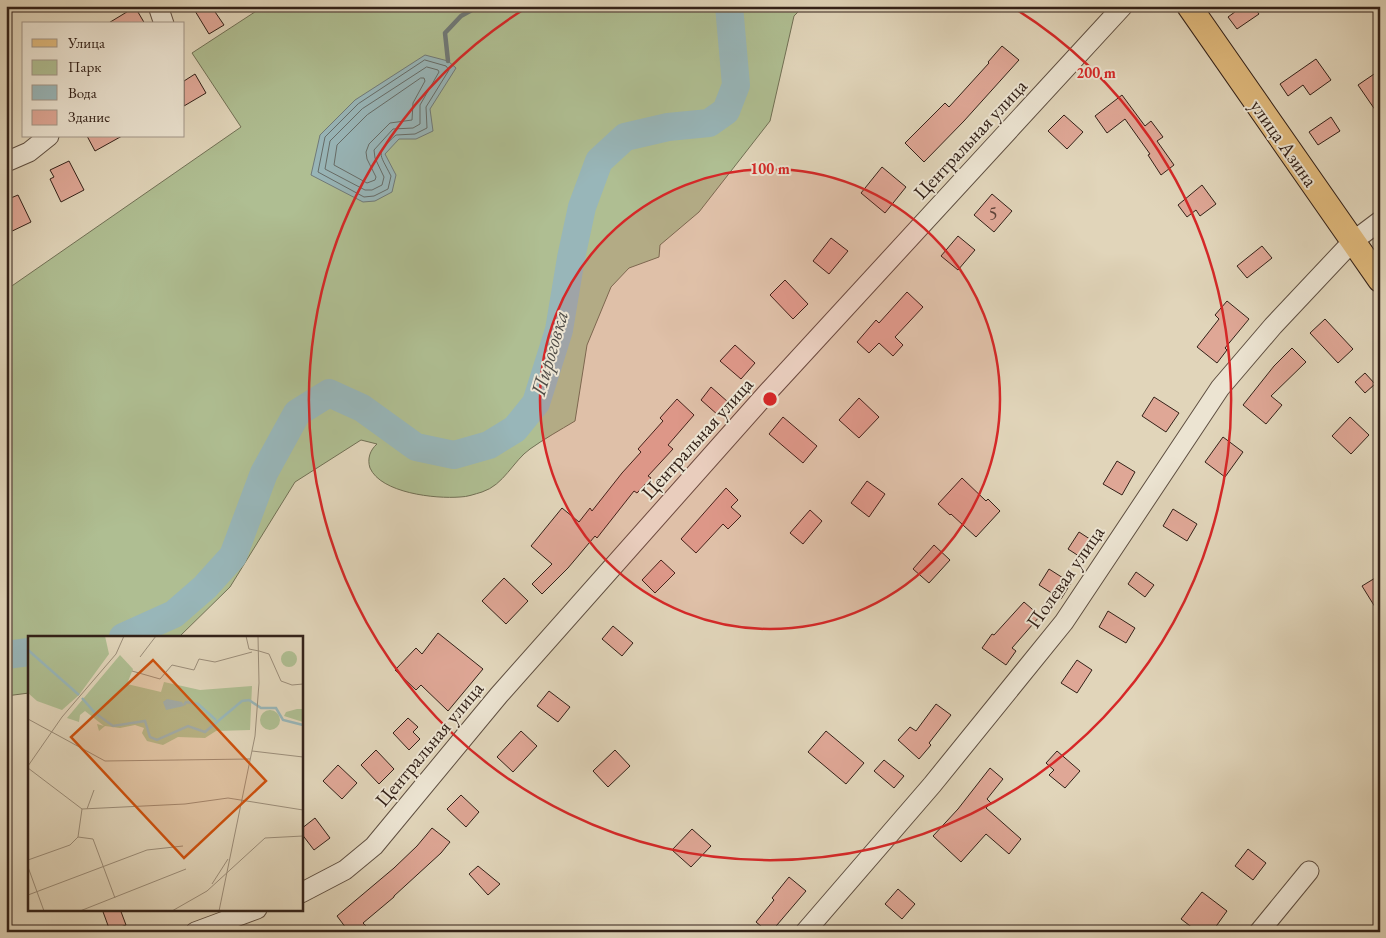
<svg xmlns="http://www.w3.org/2000/svg" width="1386" height="938" font-family="'EB Garamond',serif">
	<style>
		.green { fill: #afbe92; stroke: #717055 }
		.water { fill: #98b6b9; stroke: #707a79 }
		.lines { fill: none; stroke-linecap: round; stroke-linejoin: round }
		.shore { stroke: #666c68; stroke-width: 1 }
		.stream { stroke: #707a79; stroke-width: 4.5 }
		.river { stroke: #98b6b9; stroke-width: 28 }
		.building { fill: #dfa796; stroke: #332118 }
		.minor-casing { stroke: #5e4e40; stroke-width: 21 }
		.major-casing { stroke: #332118; stroke-width: 26 }
		.minor { stroke: #ece4d2; stroke-width: 19 }
		.major { stroke: #e0ba7d; stroke-width: 24 }
		.ring { fill: none; stroke: #d62828; stroke-width: 2.5 }
		.labels { text-anchor: middle; dominant-baseline: central; stroke-width: 4; stroke-linejoin: round; paint-order: stroke }
		.number-label { font-size: 18px; fill: #5e4238 }
		.street-label { font-size: 20px; fill: #332118; stroke: #ece4d2 }
		.water-label { font-size: 21px; font-style: italic; fill: #514e48; stroke: #ece4d2 }
		.inset-river { fill: none; stroke: #98b6b9; stroke-width: 2.5 }
		.inset-road { fill: none; stroke: #9b8d79; stroke-width: 1 }
		.view { fill: #cd510e; fill-opacity: 0.15; stroke: #cd510e; stroke-width: 2.5 }
		.inset-edge { fill: none; stroke: #332118; stroke-width: 2.5 }
		.centre { fill: #d62828; stroke: #ece4d2; stroke-width: 2.5 }
		.ring-label { font-size: 15px; text-anchor: middle; font-weight: bold; fill: #d62828; stroke: #ece4d2; stroke-width: 4; stroke-linejoin: round; paint-order: stroke }
	</style>
	<rect width="100%" height="100%" fill="#e1d5ba"/>
	<filter id="stains"><feTurbulence type="fractalNoise" baseFrequency=".004" numOctaves="4"/><feColorMatrix values="0 0 0 0 .2 0 0 0 0 .09 0 0 0 0 .02 0 0 0 .5 -.17"/></filter>
	<radialGradient id="worn" r=".72"><stop offset=".6" stop-color="#630" stop-opacity="0"/><stop offset="1" stop-color="#630" stop-opacity=".3"/></radialGradient>
	<path class="green" d="M 264,6 L 804,6 L 794,16 L 770,121 L 699,212 L 660,245 L 659,257 L 629,268 L 611,287 L 587,345 L 575,421 C 560,430 544,439 530,449 C 513,461 504,485 482,492 C 475,494 467,497 460,497 C 435,499 381,493 370,468 C 367,459 370,450 377,444 L 361,440 L 295,482 L 230,587 L 179,637 L 29,637 L 29,693 L 6,696 L 6,290 L 241,127 L 192,53 Z"/>
	<path class="water" d="M 425,55 L 448,61 L 456,68 L 430,109 L 433,131 L 416,139 L 399,139 L 385,154 L 396,175 L 392,192 L 375,201 L 363,202 L 311,175 L 320,135 L 355,100 Z"/>
	<g class="lines">
		<g class="shore">
			<path d="M 425,60 L 446,66 L 449,70 L 426,107 L 427,128 L 415,134 L 396,135 C 375,154 379,152 391,176 L 388,189 L 374,196 L 364,197 L 318,172 L 325,137 L 358,104 Z"/>
			<path d="M 427,67 L 438,70 L 439,72 L 420,105 L 420,124 L 413,128 L 393,129 L 374,150 L 375,158 L 384,177 L 382,185 L 372,190 L 365,190 L 325,169 L 330,141 L 362,109 Z"/>
			<path d="M 421,78 L 424,78 L 425,81 L 413,103 L 412,120 L 390,123 L 369,144 L 366,152 L 367,159 L 376,177 L 375,180 L 367,183 L 334,165 L 337,145 L 367,115 Z"/>
		</g>
		<path class="stream" d="M 448,61 L 445,33 L 461,16 L 479,6"/>
		<g class="river">
			<path d="M 123,637 L 174,614 L 205,587 L 233,556 L 264,473 L 297,413 L 329,393 L 362,408 L 416,447 L 454,455 L 489,445 L 515,429 L 536,403 L 559,330 L 571,258 L 582,207 L 599,161 L 625,137 L 668,127 L 709,123 L 726,111 L 736,85 L 729,6"/>
			<path d="M 6,655 L 29,652"/>
		</g>
	</g>
	<g class="building">
		<path d="M 192,6 L 211,6 L 224,25 L 209,34 Z"/>
		<path d="M 1243,6 L 1253,6 L 1259,14 L 1237,29 L 1228,17 Z"/>
		<path d="M 135,7 L 145,24 L 107,24 Z"/>
		<path d="M 1002,46 L 1019,60 L 964,121 L 924,162 L 905,143 L 945,103 L 949,107 L 989,63 L 988,62 Z"/>
		<path d="M 1316,59 L 1331,80 L 1310,95 L 1303,85 L 1288,96 L 1280,84 Z"/>
		<path d="M 1380,70 L 1380,117 L 1358,85 Z"/>
		<path d="M 195,74 L 206,93 L 184,106 L 184,81 Z"/>
		<path d="M 1122,95 L 1145,126 L 1151,121 L 1163,137 L 1157,141 L 1174,165 L 1161,175 L 1148,155 L 1150,154 L 1125,119 L 1107,133 L 1095,116 Z"/>
		<path d="M 1064,115 L 1083,132 L 1067,149 L 1048,131 Z"/>
		<path d="M 1331,117 L 1340,131 L 1318,145 L 1309,132 Z"/>
		<path d="M 87,136 L 122,136 L 95,151 Z"/>
		<path d="M 69,161 L 84,190 L 61,202 L 50,179 L 54,177 L 50,170 Z"/>
		<path d="M 882,167 L 906,187 L 885,213 L 861,193 Z"/>
		<path d="M 1202,185 L 1216,204 L 1200,216 L 1196,210 L 1187,217 L 1178,205 Z"/>
		<path d="M 992,194 L 1012,211 L 994,232 L 974,215 Z"/>
		<path d="M 18,195 L 31,222 L 6,234 L 6,200 Z"/>
		<path d="M 958,236 L 975,250 L 958,270 L 941,256 Z"/>
		<path d="M 831,238 L 848,251 L 829,274 L 813,261 Z"/>
		<path d="M 1262,246 L 1272,258 L 1247,278 L 1237,266 Z"/>
		<path d="M 785,280 L 808,304 L 793,319 L 770,295 Z"/>
		<path d="M 907,292 L 923,307 L 895,337 L 903,345 L 893,356 L 879,343 L 869,353 L 857,342 L 876,320 L 879,323 Z"/>
		<path d="M 1227,301 L 1249,319 L 1225,348 L 1227,350 L 1217,363 L 1197,347 L 1219,319 L 1215,315 Z"/>
		<path d="M 1325,319 L 1353,349 L 1338,363 L 1310,333 Z"/>
		<path d="M 735,345 L 755,363 L 741,379 L 720,361 Z"/>
		<path d="M 1292,348 L 1306,362 L 1271,396 L 1282,405 L 1266,424 L 1243,405 L 1274,366 Z"/>
		<path d="M 1365,373 L 1375,384 L 1365,393 L 1355,382 Z"/>
		<path d="M 711,387 L 728,402 L 718,415 L 701,400 Z"/>
		<path d="M 1154,397 L 1179,413 L 1166,432 L 1142,416 Z"/>
		<path d="M 859,398 L 879,417 L 859,438 L 839,420 Z"/>
		<path d="M 677,399 L 694,415 L 668,445 L 673,449 L 648,476 L 651,478 L 637,493 L 634,491 L 597,538 L 595,536 L 568,568 L 542,594 L 532,584 L 552,564 L 531,546 L 562,508 L 579,522 L 590,508 L 592,511 L 622,473 L 641,452 L 638,449 L 663,421 L 660,418 Z"/>
		<path d="M 783,417 L 817,446 L 803,463 L 769,434 Z"/>
		<path d="M 1350,417 L 1369,435 L 1351,454 L 1332,436 Z"/>
		<path d="M 1223,437 L 1243,452 L 1225,477 L 1205,462 Z"/>
		<path d="M 1117,461 L 1135,472 L 1122,495 L 1103,484 Z"/>
		<path d="M 962,478 L 986,501 L 988,499 L 1000,511 L 976,537 L 951,514 L 950,515 L 938,504 Z"/>
		<path d="M 867,481 L 885,494 L 869,517 L 851,503 Z"/>
		<path d="M 726,488 L 738,500 L 731,507 L 741,516 L 728,529 L 723,524 L 696,553 L 681,539 Z"/>
		<path d="M 1173,509 L 1197,524 L 1187,541 L 1163,526 Z"/>
		<path d="M 810,510 L 822,521 L 803,544 L 790,533 Z"/>
		<path d="M 1079,532 L 1096,543 L 1085,560 L 1068,549 Z"/>
		<path d="M 934,545 L 950,560 L 929,583 L 913,569 Z"/>
		<path d="M 661,560 L 675,573 L 655,593 L 642,580 Z"/>
		<path d="M 1049,569 L 1071,583 L 1061,599 L 1039,585 Z"/>
		<path d="M 1136,572 L 1154,585 L 1145,597 L 1128,584 Z"/>
		<path d="M 1380,575 L 1380,615 L 1362,586 Z"/>
		<path d="M 504,578 L 528,601 L 506,624 L 482,601 Z"/>
		<path d="M 1024,602 L 1040,616 L 1012,648 L 1016,651 L 1006,665 L 982,648 L 992,634 L 994,635 Z"/>
		<path d="M 1108,611 L 1135,628 L 1126,643 L 1099,627 Z"/>
		<path d="M 613,626 L 633,643 L 622,656 L 602,639 Z"/>
		<path d="M 438,633 L 483,669 L 448,711 L 421,685 L 416,690 L 395,670 L 416,648 L 422,654 Z"/>
		<path d="M 1077,660 L 1092,670 L 1077,693 L 1061,683 Z"/>
		<path d="M 549,691 L 570,707 L 558,722 L 537,706 Z"/>
		<path d="M 936,704 L 951,715 L 929,743 L 931,745 L 919,759 L 898,740 L 910,727 L 916,731 Z"/>
		<path d="M 408,718 L 418,727 L 413,732 L 420,739 L 409,750 L 393,733 Z"/>
		<path d="M 521,731 L 537,746 L 513,772 L 497,757 Z"/>
		<path d="M 826,731 L 864,763 L 846,784 L 808,752 Z"/>
		<path d="M 376,750 L 394,769 L 379,784 L 361,765 Z"/>
		<path d="M 615,750 L 630,766 L 608,787 L 593,771 Z"/>
		<path d="M 1057,751 L 1080,771 L 1065,788 L 1049,775 L 1054,770 L 1046,763 Z"/>
		<path d="M 884,760 L 904,776 L 894,788 L 874,771 Z"/>
		<path d="M 338,765 L 357,783 L 342,799 L 323,781 Z"/>
		<path d="M 990,768 L 1003,779 L 987,799 L 991,803 L 986,808 L 1021,839 L 1009,854 L 986,834 L 961,862 L 933,836 L 958,809 Z"/>
		<path d="M 461,795 L 479,812 L 466,827 L 447,809 Z"/>
		<path d="M 315,818 L 330,838 L 314,850 L 301,833 L 301,829 Z"/>
		<path d="M 432,828 L 450,842 L 441,853 L 394,896 L 394,897 L 363,923 L 367,927 L 360,932 L 349,932 L 337,916 L 394,868 L 417,846 Z"/>
		<path d="M 692,829 L 711,846 L 691,867 L 672,850 Z"/>
		<path d="M 1248,849 L 1266,863 L 1253,880 L 1235,866 Z"/>
		<path d="M 478,866 L 500,884 L 488,895 L 469,874 Z"/>
		<path d="M 789,877 L 806,891 L 771,932 L 768,932 L 756,922 L 774,900 L 772,898 Z"/>
		<path d="M 898,889 L 915,904 L 902,919 L 885,904 Z"/>
		<path d="M 1202,892 L 1227,911 L 1212,932 L 1198,932 L 1181,919 Z"/>
		<path d="M 102,909 L 120,909 L 126,925 L 110,931 Z"/>
	</g>
	<g class="lines">
		<defs>
			<g id="minor">
				<path d="M 158,6 L 164,24"/>
				<path d="M 6,162 L 29,152 L 49,136"/>
				<path d="M 301,893 L 345,870 L 374,846 L 499,695 L 767,393 L 1123,6"/>
				<path d="M 195,932 L 257,909"/>
				<path d="M 805,932 L 932,785 L 1064,622 L 1220,388 L 1273,326 L 1352,242 L 1380,221"/>
				<path d="M 1259,932 L 1309,871"/>
			</g>
			<path id="major" d="M 1189,6 L 1380,280"/>
		</defs>
		<use href="#minor" class="minor-casing"/>
		<use href="#major" class="major-casing"/>
		<use href="#minor" class="minor"/>
		<use href="#major" class="major"/>
	</g>
	<circle cx="770" cy="399" r="230" fill="#d62828" fill-opacity=".12"/>
	<g class="ring">
		<circle cx="770" cy="399" r="230"/>
		<path d="M1014 8A461 461 0 1 1 526 8"/>
	</g>
	<g class="labels">
		<g class="number-label">
			<text x="993" y="213">5</text>
		</g>
		<g class="street-label">
			<text transform="translate(970 139) rotate(-47)">Центральная улица</text>
			<text transform="translate(1284 143) rotate(55)">улица Азина</text>
			<text transform="translate(697 438) rotate(-48)">Центральная улица</text>
			<text transform="translate(1065 577) rotate(-55)">Полевая улица</text>
			<text transform="translate(429 744) rotate(-50)">Центральная улица</text>
		</g>
		<g class="water-label">
			<text transform="translate(549 353) rotate(-74)">Пироговка</text>
		</g>
	</g>
	<g transform="translate(28 636)">
		<rect width="275" height="275" fill="#e1d5ba"/>
		<path d="M 0,0 L 77,0 L 81,18 L 51,59 L 34,74 L 9,65 L 0,57 ZM253 23a8 8 0 1 1 16 0a8 8 0 1 1-16 0ZM 92,19 L 105,33 L 99,48 L 133,56 L 136,46 L 172,54 L 224,50 L 222,94 L 188,95 L 177,102 L 150,101 L 135,109 L 119,105 L 114,97 L 116,92 L 107,89 L 92,92 L 77,90 L 71,95 L 69,88 L 76,90 L 57,75 L 52,79 L 51,86 L 39,82 ZM 269,73 L 275,73 L 275,86 L 256,80 L 258,76 ZM232 84a10 10 0 1 1 20 0a10 10 0 1 1-20 0Z" fill="#afbe92"/>
		<path d="M 139,63 L 154,66 L 156,70 L 138,74 L 135,66 Z" fill="#98b6b9"/>
		<path class="inset-river" d="M 0,14 L 51,59M 54,62 L 67,77 L 85,90 L 117,85 L 122,101 L 129,104 L 160,90 L 177,96 L 214,65 L 221,64 L 233,72 L 248,72 L 255,84 L 275,89M 156,69 L 158,66 L 170,68 L 188,84"/>
		<path class="inset-road" d="M 218,0 L 221,13 L 231,15M 231,15 L 241,18 L 253,45 L 264,49 L 275,48M 112,21 L 128,0M 104,35 L 132,43 L 144,29 L 166,34 L 171,23 L 187,26 L 224,16M 0,83 L 77,125 L 222,123M 224,115 L 275,121M 0,130 L 34,81 L 88,18 L 96,0M 0,132 L 54,173 L 157,168 L 200,162 L 275,174M 59,173 L 66,154M 50,201 L 65,203 L 87,262M 50,201 L 54,173M 0,224 L 42,209 L 50,201M 0,231 L 16,275M 184,248 L 200,223M 0,259 L 119,214 L 155,210M 52,275 L 158,233M 144,275 L 179,255 L 237,202 L 275,200M 191,275 L 227,100 L 231,47 L 230,0"/>
		<path class="view" d="M 125,24 L 238,145 L 156,222 L 43,101 Z"/>
		<rect width="275" height="275" class="inset-edge"/>
	</g>
	<circle cx="770" cy="399" r="8" class="centre"/>
	<g class="ring-label">
		<text x="1096" y="78">200 m</text>
		<text x="770" y="174">100 m</text>
	</g>
	<rect width="1386" height="938" fill="none" stroke="#e1d5ba" stroke-width="25"/>
	<rect x="8" y="8" width="1371" height="923" fill="none" stroke="#332118" stroke-width="2.5"/>
	<rect x="12" y="12" width="1361" height="913" fill="none" stroke="#332118"/>
	<rect x="22" y="22" width="162" height="115" fill="#ece4d2" stroke="#a29688"/>
	<rect x="32" y="39" width="25" height="8" fill="#e0ba7d" stroke="#a29688"/>
	<text x="68" y="48" font-size="15" fill="#332118">Улица</text>
	<rect x="32" y="60" width="25" height="15" fill="#afbe92" stroke="#a29688"/>
	<text x="68" y="72" font-size="15" fill="#332118">Парк</text>
	<rect x="32" y="85" width="25" height="15" fill="#98b6b9" stroke="#a29688"/>
	<text x="68" y="98" font-size="15" fill="#332118">Вода</text>
	<rect x="32" y="110" width="25" height="15" fill="#dfa796" stroke="#a29688"/>
	<text x="68" y="122" font-size="15" fill="#332118">Здание</text>
	<rect width="100%" height="100%" filter="url(#stains)"/>
	<rect width="100%" height="100%" fill="url(#worn)"/>
</svg>
